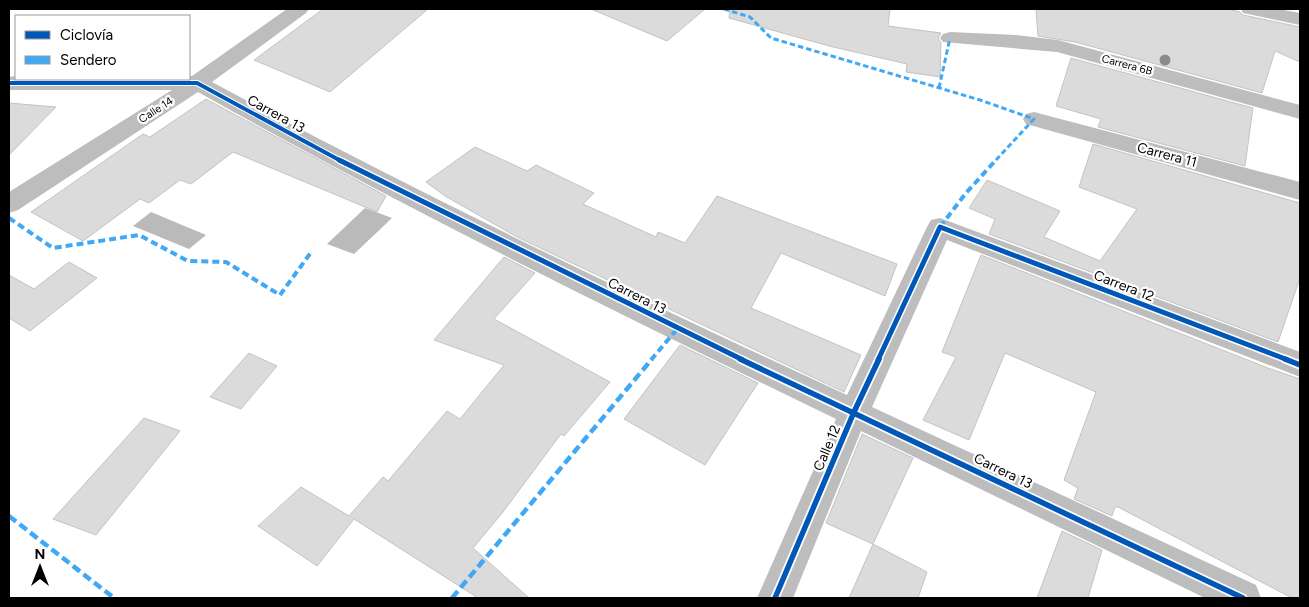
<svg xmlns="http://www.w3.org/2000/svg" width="1309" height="607" font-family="Figtree,sans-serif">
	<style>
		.water { fill: #bababa }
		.building { fill: #dbdbdb; stroke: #c3c3c3 }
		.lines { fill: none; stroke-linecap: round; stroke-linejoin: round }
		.minor { fill: #bdbdbd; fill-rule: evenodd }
		.quiet-far2 { stroke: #3fa9f5; stroke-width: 3; stroke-dasharray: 5.5 3; stroke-linecap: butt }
		.quiet-far1 { stroke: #3fa9f5; stroke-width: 4; stroke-dasharray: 7 4; stroke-linecap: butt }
		.quiet { stroke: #3fa9f5; stroke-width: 4.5; stroke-dasharray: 9 4.5; stroke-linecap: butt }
		.cycleway-far2-casing { stroke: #fff; stroke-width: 6 }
		.cycleway-far1-casing { stroke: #fff; stroke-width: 8 }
		.cycleway-casing { stroke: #fff; stroke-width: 9 }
		.cycleway-far2 { stroke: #0057b8; stroke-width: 4 }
		.cycleway-far1 { stroke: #0057b8; stroke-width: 5 }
		.cycleway { stroke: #0057b8; stroke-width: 5.5 }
		.tree { fill: #8b8b8b }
		.labels { text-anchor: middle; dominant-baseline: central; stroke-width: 4.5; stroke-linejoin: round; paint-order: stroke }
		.far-street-label { font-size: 11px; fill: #000; stroke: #fff }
		.street-label { font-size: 14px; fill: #000; stroke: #fff }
	</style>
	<rect width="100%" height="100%" fill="#fff"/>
	<g class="water">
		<path d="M 365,208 L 392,218 L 354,254 L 327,244 Z"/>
		<path d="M 151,212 L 206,235 L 189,249 L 133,226 Z"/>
	</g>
	<g class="building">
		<path d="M 323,9 L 428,9 L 330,92 L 254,60 Z"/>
		<path d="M 591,9 L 705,9 L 667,41 Z"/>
		<path d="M 730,9 L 890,9 L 888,26 L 941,33 L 938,38 L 941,43 L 940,77 L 906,72 L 907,64 L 829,46 L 729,18 Z"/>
		<path d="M 1036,9 L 1228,9 L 1240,12 L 1243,15 L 1300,27 L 1300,62 L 1275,51 L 1262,93 L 1075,42 L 1038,36 Z"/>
		<path d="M 1071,58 L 1253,108 L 1245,166 L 1098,127 L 1101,119 L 1056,106 Z"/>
		<path d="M 206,99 L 386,196 L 377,212 L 233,152 L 191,184 L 180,180 L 149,203 L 140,199 L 83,241 L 31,212 L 143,134 L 150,137 Z"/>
		<path d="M 9,103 L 56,107 L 9,155 Z"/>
		<path d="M 1093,144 L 1300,203 L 1300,278 L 1278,342 L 989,234 L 995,219 L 969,208 L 987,180 L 1060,211 L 1044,237 L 1100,261 L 1137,209 L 1079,187 Z"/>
		<path d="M 475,147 L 527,171 L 536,165 L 594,193 L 583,204 L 656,237 L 658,232 L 685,243 L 717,196 L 897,264 L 885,296 L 781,253 L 751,308 L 861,355 L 844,392 L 517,237 L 445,196 L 426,182 Z"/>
		<path d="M 981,255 L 1268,368 L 1300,379 L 1300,598 L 1292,598 L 1118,507 L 1115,507 L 1112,516 L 1074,499 L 1078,488 L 1064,480 L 1096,392 L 1005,353 L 969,440 L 923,420 L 956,357 L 942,352 Z"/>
		<path d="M 504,257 L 535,273 L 494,319 L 610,382 L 564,436 L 561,434 L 503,512 L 473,548 L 529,598 L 478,598 L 354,519 L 317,566 L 258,526 L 301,487 L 349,516 L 383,477 L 388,481 L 447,411 L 460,419 L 504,365 L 434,340 Z"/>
		<path d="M 69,262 L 97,278 L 30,331 L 9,318 L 9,275 L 34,289 Z"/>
		<path d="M 680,345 L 758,383 L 705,465 L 624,419 Z"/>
		<path d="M 249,353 L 277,366 L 241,409 L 210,397 Z"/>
		<path d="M 144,418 L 180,431 L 96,535 L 53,519 Z"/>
		<path d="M 862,434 L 913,458 L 873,544 L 826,523 Z"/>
		<path d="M 1062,531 L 1102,550 L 1088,598 L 1037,598 Z"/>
		<path d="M 873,544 L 927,572 L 918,598 L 849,598 Z"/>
	</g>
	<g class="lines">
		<g class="minor">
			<path d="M 287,9 L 309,9 L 306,13 L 212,82 C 419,194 633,296 847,395 L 927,227 L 931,220 L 940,218 L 1300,352 L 1300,377 L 947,240 L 872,407 L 1256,585 L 1261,598 L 1205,598 L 861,431 L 793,598 L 757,598 L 836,419 C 621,315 406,209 198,92 L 18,210 L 9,213 L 9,192 L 172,90 L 9,90 L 9,77 L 16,76 L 16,79 L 189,79 L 189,76 L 192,76 Z"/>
			<path d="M 1241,9 L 1278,9 L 1300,13 L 1300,25 L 1243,13 Z"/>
			<path d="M 950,32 L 1016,35 L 1058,40 L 1300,105 L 1300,119 L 1057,52 L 943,42 L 940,38 L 943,34 Z"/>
			<path d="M 1034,112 L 1300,182 L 1300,200 L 1026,124 L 1023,119 L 1026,114 Z"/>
		</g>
		<g class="quiet-far2">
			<path d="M 724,9 L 750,17 L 771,38 L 980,100 L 1034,119 L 995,161"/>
			<path d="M 939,88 L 950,38"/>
		</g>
		<g class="quiet-far1">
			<path d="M 9,218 L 53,248 L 139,235 L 188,261 L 226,262 L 280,295 L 312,251"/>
			<path d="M 940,227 L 966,193 L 996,160"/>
			<path d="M 651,360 L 677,329"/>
		</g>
		<g class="quiet">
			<path d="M 9,516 L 114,598"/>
			<path d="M 452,598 L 652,359"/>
		</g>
		<defs>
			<path id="cycleway-far2" d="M 9,83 L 197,83 L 341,161"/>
			<g id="cycleway-far1">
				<path d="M 339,160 L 743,360"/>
				<path d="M 878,360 L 940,227 L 1288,360"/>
			</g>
			<g id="cycleway">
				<path d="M 740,359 L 1243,598"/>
				<path d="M 1285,359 L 1300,365"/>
				<path d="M 775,598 L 854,412 L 879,359"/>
			</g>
		</defs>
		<use href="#cycleway-far2" class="cycleway-far2-casing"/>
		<use href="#cycleway-far1" class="cycleway-far1-casing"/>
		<use href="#cycleway" class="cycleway-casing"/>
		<use href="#cycleway-far2" class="cycleway-far2"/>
		<use href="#cycleway-far1" class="cycleway-far1"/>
		<use href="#cycleway" class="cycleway"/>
	</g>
	<circle class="tree" cx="1165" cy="60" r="5.5"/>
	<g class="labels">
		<g class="far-street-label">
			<text transform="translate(1127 65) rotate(15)">Carrera 6B</text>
			<text transform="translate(156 110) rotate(-33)">Calle 14</text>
		</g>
		<g class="street-label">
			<text transform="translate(276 114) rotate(29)">Carrera 13</text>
			<text transform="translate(1167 155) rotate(15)">Carrera 11</text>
			<text transform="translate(1124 286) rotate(21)">Carrera 12</text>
			<text transform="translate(637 296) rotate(27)">Carrera 13</text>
			<text transform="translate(827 448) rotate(-67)">Calle 12</text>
			<text transform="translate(1003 471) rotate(26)">Carrera 13</text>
		</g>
	</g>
	<rect width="1309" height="607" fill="none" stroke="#000000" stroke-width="20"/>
	<rect x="15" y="15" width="175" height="65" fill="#ffffff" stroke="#999999"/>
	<rect x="25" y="31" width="25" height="8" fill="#0057b8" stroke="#999999"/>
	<text x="60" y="40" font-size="15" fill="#000000">Ciclovía</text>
	<rect x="25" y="56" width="25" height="8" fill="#3fa9f5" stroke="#999999"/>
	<text x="60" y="65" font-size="15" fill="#000000">Sendero</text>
	<g transform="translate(40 567)" stroke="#ffffff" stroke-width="4" paint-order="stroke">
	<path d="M0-4L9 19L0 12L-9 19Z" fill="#000000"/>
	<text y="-8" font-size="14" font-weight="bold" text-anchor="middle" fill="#000000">N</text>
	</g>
</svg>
